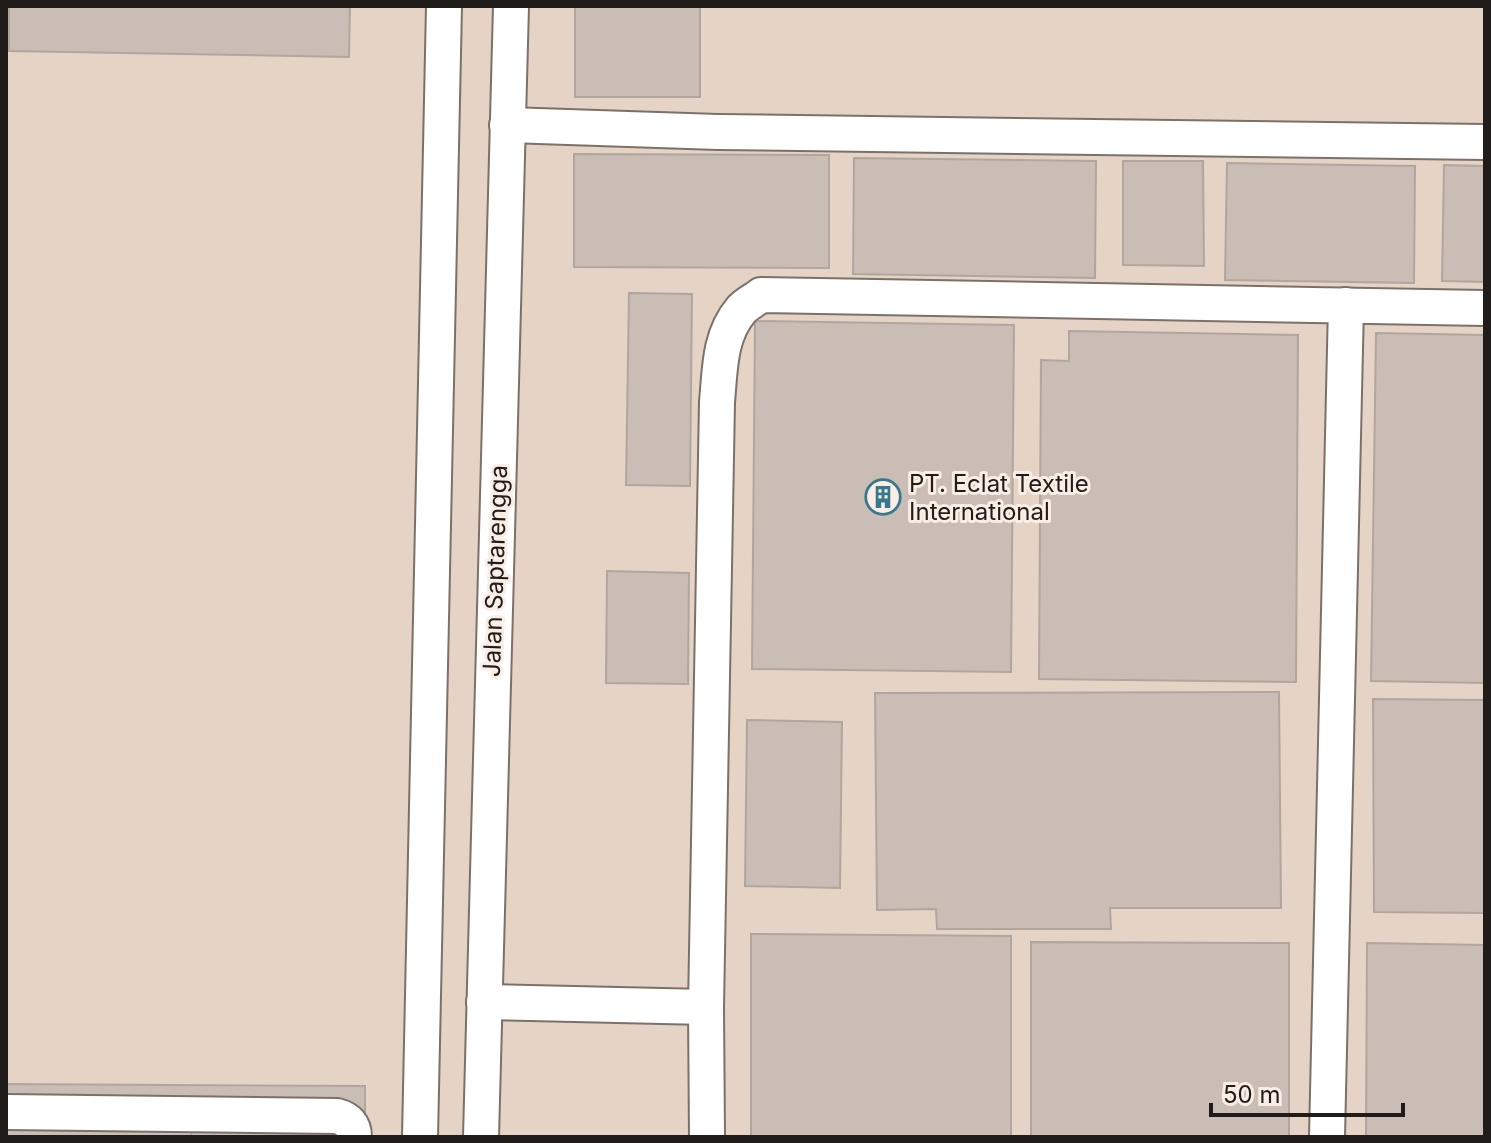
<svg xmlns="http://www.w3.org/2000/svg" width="1491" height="1143" font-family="Inter,sans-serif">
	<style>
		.built { fill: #e5d3c5 }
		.building { fill: #c9bdb5; stroke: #b1a69e; stroke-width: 2 }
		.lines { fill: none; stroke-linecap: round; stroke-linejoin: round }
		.minor-casing { stroke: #7b7169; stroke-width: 38 }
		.minor { stroke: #fff; stroke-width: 34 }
		.labels { text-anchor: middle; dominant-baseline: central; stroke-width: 6; stroke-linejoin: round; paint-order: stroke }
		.poi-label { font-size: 24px; fill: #201c19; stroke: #f9ede5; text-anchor: start }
		.street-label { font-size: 24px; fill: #201c19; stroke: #f9ede5 }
	</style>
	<rect width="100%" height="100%" fill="#ece0d8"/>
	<rect class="built" x="6" y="6" width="1479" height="1131"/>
	<g class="building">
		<path d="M 9,6 L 350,6 L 349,57 L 9,51 Z"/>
		<rect x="575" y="6" width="125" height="91"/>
		<path d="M 574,154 L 829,155 L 829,268 L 574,267 Z"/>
		<path d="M 854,158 L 1096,161 L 1095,278 L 853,274 Z"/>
		<path d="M 1123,161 L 1203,161 L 1204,266 L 1123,265 Z"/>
		<path d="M 1227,163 L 1415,166 L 1414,283 L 1225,280 Z"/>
		<path d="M 1444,165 L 1485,166 L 1485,282 L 1442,281 Z"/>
		<path d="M 629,293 L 692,294 L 690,486 L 626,485 Z"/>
		<path d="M 755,321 L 1014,325 L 1011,672 L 752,669 Z"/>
		<path d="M 1069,331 L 1298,335 L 1296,682 L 1039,679 L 1041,360 L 1069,361 Z"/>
		<path d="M 1376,333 L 1485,335 L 1485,683 L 1371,681 Z"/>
		<path d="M 607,571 L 689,573 L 688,684 L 606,683 Z"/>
		<path d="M 1279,692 L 1281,908 L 1110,908 L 1111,929 L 937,929 L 936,909 L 877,910 L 875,693 Z"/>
		<path d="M 1373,699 L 1485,700 L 1485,913 L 1374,912 Z"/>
		<path d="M 747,720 L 842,722 L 840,888 L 745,886 Z"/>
		<path d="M 751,934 L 1011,936 L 1011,1137 L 751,1137 Z"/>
		<path d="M 1031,942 L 1289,943 L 1289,1137 L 1031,1137 Z"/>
		<path d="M 1367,943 L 1485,945 L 1485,1137 L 1366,1137 Z"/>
		<path d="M 6,1084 L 365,1086 L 365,1137 L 6,1137 Z"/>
		<path d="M 6,1115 L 192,1120 L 191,1137 L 6,1137 Z"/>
	</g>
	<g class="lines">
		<defs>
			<g id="minor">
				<path d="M 507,125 L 718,132 L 1485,142"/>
				<path d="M 484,1002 L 706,1007 L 717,402 C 720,370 719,336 741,310 C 746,304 755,300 761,295 L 1485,308"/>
				<path d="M 706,1007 L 707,1137"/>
				<path d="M 6,1112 L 337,1116 C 348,1119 354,1125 354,1137"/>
				<path d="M 420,1137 L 444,6"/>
				<path d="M 481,1137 L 511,6"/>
				<path d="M 1327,1137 L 1346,305"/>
			</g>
		</defs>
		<use href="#minor" class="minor-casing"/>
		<use href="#minor" class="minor"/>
	</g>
	<defs>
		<symbol id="building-ring" viewBox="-11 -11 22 22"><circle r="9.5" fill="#f9ede5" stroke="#38788c" stroke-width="1.5"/><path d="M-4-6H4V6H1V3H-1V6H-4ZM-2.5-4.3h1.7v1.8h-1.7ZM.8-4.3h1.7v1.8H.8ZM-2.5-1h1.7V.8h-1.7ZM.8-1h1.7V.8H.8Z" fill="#38788c"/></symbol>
	</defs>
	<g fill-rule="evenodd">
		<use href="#building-ring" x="863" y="477" width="40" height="40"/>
	</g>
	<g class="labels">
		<g class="poi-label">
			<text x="909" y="483">PT. Eclat Textile<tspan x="909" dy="28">International</tspan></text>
		</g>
		<g class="street-label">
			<text transform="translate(495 571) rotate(-88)">Jalan Saptarengga</text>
		</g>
	</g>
	<rect width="1491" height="1143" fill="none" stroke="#201c19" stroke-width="16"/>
	<path d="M1211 1103v12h192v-12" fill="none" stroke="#201c19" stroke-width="4"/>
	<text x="1223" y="1103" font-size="24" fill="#201c19" stroke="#f9ede5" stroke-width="6" paint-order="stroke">50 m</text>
</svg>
